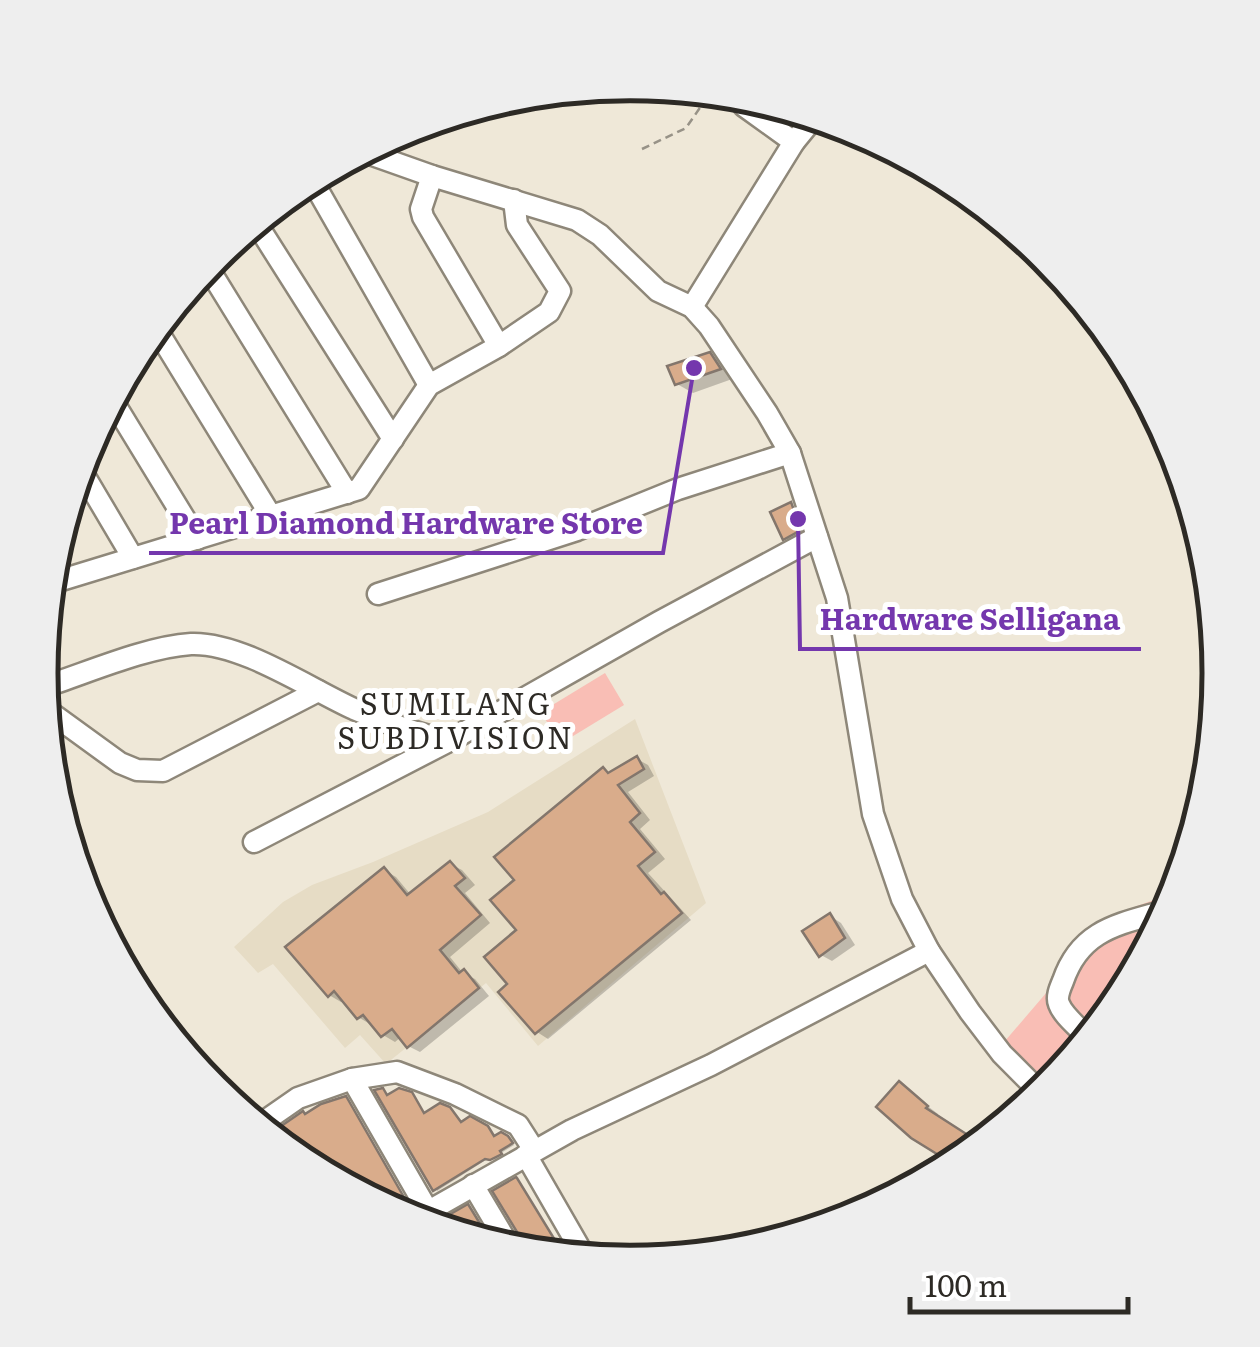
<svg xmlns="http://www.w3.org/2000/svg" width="1260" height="1347" font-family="Literata,serif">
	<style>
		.built { fill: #e6dcc5 }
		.green { fill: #f9beb5 }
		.shadow { fill: #0003 }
		.building { fill: #d9ac8b; stroke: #83766c; stroke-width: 2.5 }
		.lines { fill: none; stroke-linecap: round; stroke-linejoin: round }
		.minor-casing { stroke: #8e8779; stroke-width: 25 }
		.path { stroke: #979287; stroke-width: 2.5; stroke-dasharray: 8 5; stroke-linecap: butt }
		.minor { stroke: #fff; stroke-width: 20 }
		.labels { text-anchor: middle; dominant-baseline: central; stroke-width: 10; stroke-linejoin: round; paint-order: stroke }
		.neighbourhood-label { font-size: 30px; letter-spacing: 2.5px; fill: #2d2a25; stroke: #fff }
		.rim { fill: none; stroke: #2d2a25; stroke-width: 5 }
		.leader { fill: none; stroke: #7437ad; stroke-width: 4 }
		.callout-dot { fill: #7437ad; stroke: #fff; stroke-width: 4 }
		.callout-label { font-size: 30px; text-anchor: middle; font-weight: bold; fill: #7437ad; stroke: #fff; stroke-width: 10; stroke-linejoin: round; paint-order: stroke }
	</style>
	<rect width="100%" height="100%" fill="#efe8d8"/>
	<path class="built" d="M 635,719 L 706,903 L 538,1046 L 486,983 L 386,1064 L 360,1035 L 345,1048 L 273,964 L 258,973 L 234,947 L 283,902 L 312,885 L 373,862 L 488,812 Z"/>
	<g class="green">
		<path d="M 605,673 L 624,705 L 560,744 L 541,712 Z"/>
		<path d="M 1176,892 L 1175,900 L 1051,1085 L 1005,1041 L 1053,985 L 1069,953 L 1112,915 Z"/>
	</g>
	<g class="shadow">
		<path d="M 709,355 L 726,364 L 735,378 L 693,393 L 677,384 Z"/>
		<path d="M 791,505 L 798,509 L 806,534 L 792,542 L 785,538 Z"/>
		<path d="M 637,759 L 648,765 L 654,776 L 628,792 L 650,820 L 640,829 L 665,859 L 648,873 L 691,920 L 548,1039 L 537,1032 L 511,985 L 519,931 L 517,880 L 603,770 L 611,774 Z"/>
		<path d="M 450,864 L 462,870 L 475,885 L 465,893 L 490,923 L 450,957 L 463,973 L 475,979 L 489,996 L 420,1052 L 408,1046 L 401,1037 L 395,1042 L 383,1035 L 372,1022 L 370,1024 L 358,1017 L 344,999 L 341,1002 L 329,995 L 384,870 L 396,877 L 411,895 Z"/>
		<path d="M 830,916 L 841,923 L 855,945 L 832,961 L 821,955 Z"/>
		<path d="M 899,1084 L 938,1114 L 936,1116 L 973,1140 L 947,1158 Z"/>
		<path d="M 388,1097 L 414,1097 L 425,1115 L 462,1124 L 470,1119 L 491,1130 L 496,1138 L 501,1135 L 511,1140 L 514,1145 L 501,1153 L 503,1156 L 495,1160 L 489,1158 L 437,1191 Z"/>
		<path d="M 346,1099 L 411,1208 L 403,1218 L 276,1133 L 303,1114 L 307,1116 Z"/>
	</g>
	<g class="building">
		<path d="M 710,352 L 721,369 L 675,385 L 667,366 Z"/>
		<path d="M 791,502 L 801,530 L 783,540 L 770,512 Z"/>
		<path d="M 637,756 L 644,769 L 618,785 L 640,813 L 630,822 L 655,852 L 638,866 L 661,894 L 664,892 L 682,913 L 535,1034 L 498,992 L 507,984 L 484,957 L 516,930 L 490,900 L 514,880 L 494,857 L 603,767 L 608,773 Z"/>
		<path d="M 450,861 L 465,878 L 455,886 L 481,915 L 440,950 L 459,973 L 464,969 L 479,988 L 407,1048 L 392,1029 L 381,1037 L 363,1015 L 357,1019 L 334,991 L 328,997 L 285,947 L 384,867 L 407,895 Z"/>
		<path d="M 830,913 L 845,938 L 819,957 L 802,931 Z"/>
		<path d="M 899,1081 L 928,1106 L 926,1108 L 971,1137 L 965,1146 L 945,1159 L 911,1138 L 876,1107 Z"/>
		<path d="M 383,1088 L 387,1095 L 399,1088 L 412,1092 L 424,1113 L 440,1103 L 450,1107 L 461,1122 L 470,1116 L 488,1126 L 494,1136 L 501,1132 L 508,1136 L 513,1143 L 500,1151 L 502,1154 L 490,1160 L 485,1159 L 433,1191 L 374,1090 Z"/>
		<path d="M 346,1096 L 409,1206 L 400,1216 L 274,1131 L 303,1111 L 305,1114 L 321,1104 Z"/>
		<path d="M 516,1177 L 517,1178 L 561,1250 L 518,1241 L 517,1232 L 492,1191 Z"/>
		<path d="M 468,1204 L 487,1235 L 433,1224 Z"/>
	</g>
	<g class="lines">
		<defs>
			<g id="minor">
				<path d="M 744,106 L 794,142"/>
				<path d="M 367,153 L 432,176 L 577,220 L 600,235 L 658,291 L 692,307 L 709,326 L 767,413 L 790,453 L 837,598 L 873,814 L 902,899 L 929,951 L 970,1012 L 1002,1054 L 1042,1094"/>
				<path d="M 432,176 L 421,209 L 423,217 L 499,346"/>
				<path d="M 316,187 L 429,385"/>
				<path d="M 258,226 L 393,439"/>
				<path d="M 207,266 L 347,493"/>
				<path d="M 692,307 L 794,142 L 812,120"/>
				<path d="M 160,335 L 271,516"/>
				<path d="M 114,403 L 197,539"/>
				<path d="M 81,470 L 133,558"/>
				<path d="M 58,581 L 359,489 L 429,385 L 499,346 L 549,312 L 560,291 L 517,225 L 514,200"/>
				<path d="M 378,594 L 577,530 L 678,489 L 790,453"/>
				<path d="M 43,687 C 87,673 145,647 191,644 C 241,642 308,688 354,709 C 385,722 416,734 449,741"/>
				<path d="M 47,710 L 120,763 L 137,770 L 163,771 L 318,691"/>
				<path d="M 254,842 L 449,741 L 659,622 L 817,537"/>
				<path d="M 1085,1035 C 1077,1026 1063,1015 1059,1004 C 1056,997 1060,988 1063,981 C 1081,928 1121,924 1168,910"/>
				<path d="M 352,1079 L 428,1211"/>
				<path d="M 262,1123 L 298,1098 L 352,1079 L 397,1072 L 455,1094 L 518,1125 L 534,1150"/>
				<path d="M 526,1155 L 583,1254"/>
				<path d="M 473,1185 L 505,1239"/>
				<path d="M 413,1220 L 572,1130 L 711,1065 L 929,951"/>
			</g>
		</defs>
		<use href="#minor" class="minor-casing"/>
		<g class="path">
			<path d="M 527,104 L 530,111"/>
			<path d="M 642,149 L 686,128 L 706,99"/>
		</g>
		<use href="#minor" class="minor"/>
	</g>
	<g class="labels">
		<g class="neighbourhood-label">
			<text x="456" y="702">SUMILANG<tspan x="456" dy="34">SUBDIVISION</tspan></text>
		</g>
	</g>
	<path d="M0 0H1260V1347H0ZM58 673a572 572 0 1 1 1144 0a572 572 0 1 1-1144 0Z" fill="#eee" fill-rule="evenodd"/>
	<path class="rim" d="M58 673a572 572 0 1 1 1144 0a572 572 0 1 1-1144 0Z"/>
	<path class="leader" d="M694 368L663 553H149M798 519L800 649H1141"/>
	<g class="callout-dot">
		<circle cx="694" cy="368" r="10"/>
		<circle cx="798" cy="519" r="10"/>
	</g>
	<g class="callout-label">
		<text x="406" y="534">Pearl Diamond Hardware Store</text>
		<text x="970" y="630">Hardware Selligana</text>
	</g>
	<path d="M910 1297v15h218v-15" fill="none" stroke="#2d2a25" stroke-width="5"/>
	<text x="925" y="1297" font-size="30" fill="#2d2a25" stroke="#ffffff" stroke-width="8" paint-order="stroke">100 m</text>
</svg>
